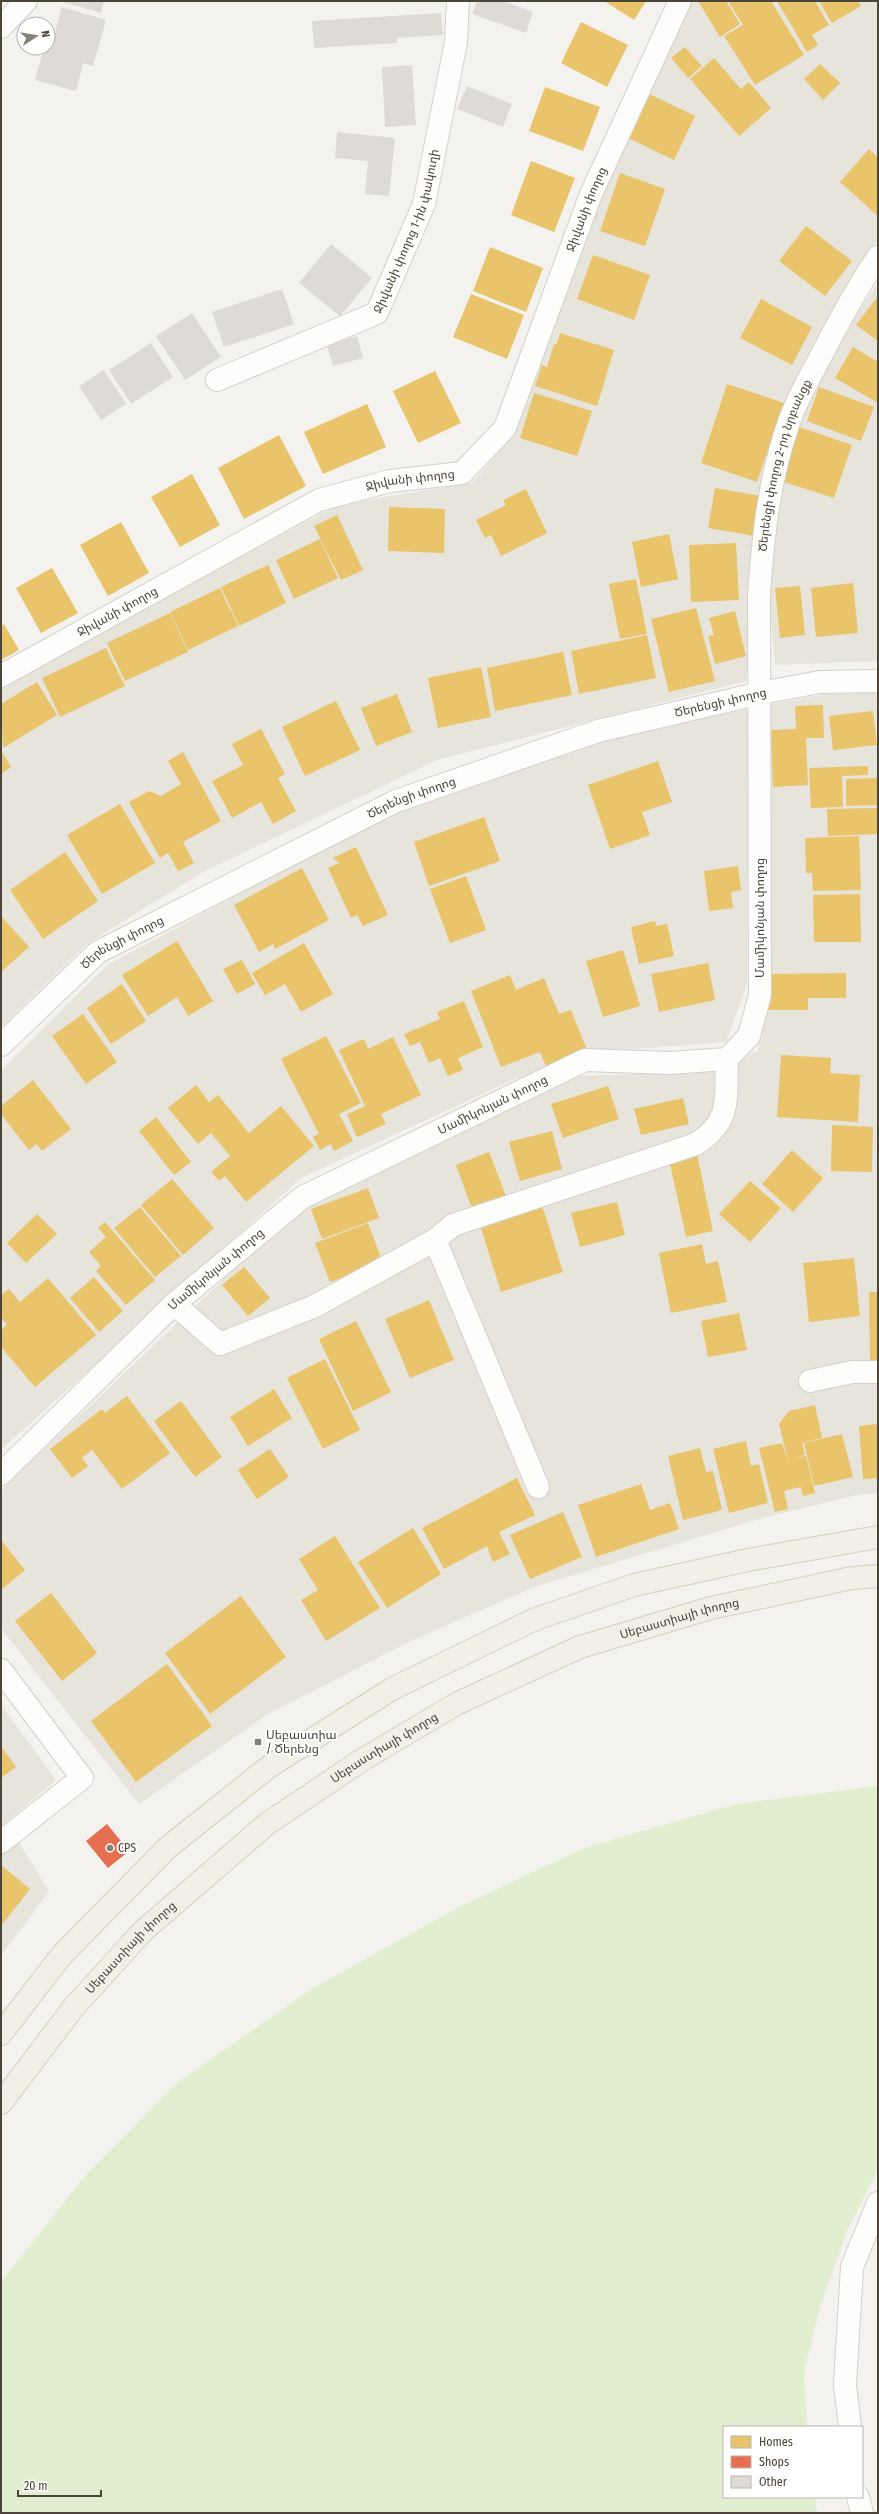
<svg xmlns="http://www.w3.org/2000/svg" width="879" height="2514" font-family="'Fira Sans Condensed','Noto Sans Armenian',sans-serif">
	<style>
		.residential { fill: #e7e4dc }
		.green { fill: #e1eecf }
		.homes { fill: #e9c46a }
		.shops { fill: #e76f51 }
		.building { fill: #dedbd6 }
		.lines { fill: none; stroke-linecap: round; stroke-linejoin: round }
		.minor-casing { stroke: #d2d0cb; stroke-width: 24 }
		.major-casing { stroke: #d6cebb; stroke-width: 24 }
		.minor { stroke: #fdfdfc; stroke-width: 22 }
		.major { stroke: #f2efe6; stroke-width: 22 }
		.poi-dot { fill: #868178; stroke: #fff; stroke-width: 1.5 }
		.labels { text-anchor: middle; dominant-baseline: central; stroke-width: 4; stroke-linejoin: round; paint-order: stroke }
		.street-label { font-size: 12px; fill: #4b4439; stroke: #fff }
		.poi-label { font-size: 12px; fill: #4b4439; stroke: #fff; text-anchor: start }
	</style>
	<rect width="100%" height="100%" fill="#f4f2ee"/>
	<g class="residential">
		<path d="M 692,1 L 878,1 L 878,240 L 828,318 L 788,400 L 764,486 L 746,681 L 437,760 L 203,872 L 88,943 L 1,1027 L 1,684 L 340,504 L 472,483 L 514,434 L 598,189 Z"/>
		<path d="M 878,283 L 878,661 L 775,665 L 768,586 L 778,478 L 799,422 L 832,349 Z"/>
		<path d="M 878,693 L 878,1493 L 857,1495 L 766,1517 L 534,1587 L 413,1640 L 268,1714 L 139,1804 L 1,1628 L 1,1490 L 304,1203 L 573,1076 L 704,1072 L 758,1051 L 768,952 L 766,705 L 826,694 Z"/>
		<path d="M 749,709 L 747,985 L 726,1042 L 596,1052 L 512,1080 L 301,1178 L 1,1450 L 1,1070 L 107,965 L 400,808 L 607,737 Z"/>
		<path d="M 1,1705 L 56,1780 L 6,1822 L 49,1891 L 1,1956 Z"/>
	</g>
	<path class="green" d="M 878,1786 L 878,2170 L 848,2229 L 820,2307 L 804,2373 L 807,2427 L 724,2427 L 724,2497 L 815,2497 L 817,2513 L 1,2513 L 1,2282 L 84,2177 L 177,2083 L 310,1990 L 459,1907 L 584,1848 L 736,1804 Z"/>
	<g class="homes">
		<path d="M 604,1 L 646,1 L 634,20 Z"/>
		<path d="M 698,1 L 726,1 L 740,24 L 720,37 Z"/>
		<path d="M 728,1 L 771,1 L 804,55 L 755,85 L 724,36 L 743,25 Z"/>
		<path d="M 777,1 L 815,1 L 829,25 L 812,35 L 818,45 L 807,52 Z"/>
		<path d="M 819,1 L 858,1 L 861,6 L 832,23 Z"/>
		<path d="M 581,22 L 628,45 L 607,87 L 561,63 Z"/>
		<path d="M 685,47 L 702,66 L 688,78 L 671,58 Z"/>
		<path d="M 714,58 L 741,89 L 749,82 L 771,108 L 739,136 L 690,79 Z"/>
		<path d="M 820,64 L 840,83 L 823,100 L 804,79 Z"/>
		<path d="M 545,87 L 600,107 L 583,151 L 529,131 Z"/>
		<path d="M 645,92 L 695,116 L 674,160 L 624,136 Z"/>
		<path d="M 869,149 L 878,158 L 878,216 L 840,182 Z"/>
		<path d="M 531,161 L 575,178 L 554,232 L 511,215 Z"/>
		<path d="M 620,173 L 665,189 L 645,246 L 600,231 Z"/>
		<path d="M 806,226 L 852,261 L 825,296 L 779,261 Z"/>
		<path d="M 490,247 L 543,268 L 526,312 L 473,291 Z"/>
		<path d="M 593,255 L 650,275 L 634,320 L 577,299 Z"/>
		<path d="M 471,294 L 524,315 L 507,359 L 453,337 Z"/>
		<path d="M 878,296 L 878,341 L 856,325 Z"/>
		<path d="M 761,299 L 812,327 L 792,365 L 740,338 Z"/>
		<path d="M 560,333 L 614,350 L 597,406 L 535,386 L 542,365 L 547,367 L 554,344 L 557,344 Z"/>
		<path d="M 853,347 L 878,362 L 878,403 L 835,378 Z"/>
		<path d="M 435,371 L 461,423 L 418,443 L 393,391 Z"/>
		<path d="M 727,384 L 784,403 L 757,482 L 701,463 Z"/>
		<path d="M 819,387 L 874,407 L 861,441 L 807,421 Z"/>
		<path d="M 534,393 L 592,411 L 577,456 L 520,438 Z"/>
		<path d="M 367,404 L 386,447 L 323,474 L 304,432 Z"/>
		<path d="M 799,427 L 852,445 L 834,498 L 781,481 Z"/>
		<path d="M 279,435 L 306,486 L 244,519 L 218,468 Z"/>
		<path d="M 192,474 L 220,525 L 180,547 L 151,497 Z"/>
		<path d="M 715,488 L 761,496 L 754,536 L 708,528 Z"/>
		<path d="M 526,489 L 547,533 L 501,556 L 491,535 L 485,538 L 476,520 L 506,505 L 503,500 Z"/>
		<path d="M 389,507 L 445,509 L 444,553 L 388,551 Z"/>
		<path d="M 337,515 L 363,570 L 341,580 L 314,526 Z"/>
		<path d="M 121,522 L 149,573 L 108,596 L 80,545 Z"/>
		<path d="M 669,534 L 678,579 L 641,587 L 632,542 Z"/>
		<path d="M 320,539 L 338,578 L 294,599 L 276,560 Z"/>
		<path d="M 736,543 L 739,600 L 691,602 L 689,545 Z"/>
		<path d="M 268,565 L 286,603 L 239,626 L 221,587 Z"/>
		<path d="M 52,568 L 78,613 L 41,633 L 16,588 Z"/>
		<path d="M 636,579 L 647,634 L 620,639 L 609,584 Z"/>
		<path d="M 853,583 L 858,633 L 816,637 L 811,588 Z"/>
		<path d="M 800,586 L 805,635 L 780,638 L 775,588 Z"/>
		<path d="M 220,588 L 238,626 L 188,650 L 170,612 Z"/>
		<path d="M 696,608 L 715,681 L 669,692 L 651,619 Z"/>
		<path d="M 735,611 L 746,656 L 715,664 L 708,636 L 714,635 L 709,618 Z"/>
		<path d="M 170,613 L 188,652 L 125,681 L 107,643 Z"/>
		<path d="M 4,624 L 19,650 L 1,660 L 1,626 Z"/>
		<path d="M 647,635 L 656,678 L 579,694 L 571,651 Z"/>
		<path d="M 106,648 L 125,686 L 60,717 L 42,678 Z"/>
		<path d="M 563,652 L 572,695 L 495,711 L 487,668 Z"/>
		<path d="M 481,667 L 491,717 L 438,728 L 428,678 Z"/>
		<path d="M 37,682 L 57,715 L 3,748 L 1,704 Z"/>
		<path d="M 397,694 L 412,732 L 376,746 L 361,708 Z"/>
		<path d="M 336,701 L 360,750 L 305,776 L 282,727 Z"/>
		<path d="M 823,705 L 824,738 L 806,738 L 808,785 L 773,787 L 771,730 L 796,729 L 795,706 Z"/>
		<path d="M 873,711 L 877,745 L 833,750 L 829,716 Z"/>
		<path d="M 261,729 L 285,774 L 278,778 L 296,811 L 273,824 L 261,802 L 232,818 L 212,781 L 243,765 L 232,744 Z"/>
		<path d="M 1,750 L 11,767 L 1,774 Z"/>
		<path d="M 183,752 L 221,821 L 183,842 L 194,863 L 178,871 L 168,853 L 160,858 L 129,802 L 149,791 L 161,796 L 181,784 L 168,761 Z"/>
		<path d="M 658,761 L 672,802 L 642,812 L 650,835 L 610,849 L 588,785 Z"/>
		<path d="M 868,766 L 868,775 L 842,776 L 843,807 L 811,808 L 809,768 Z"/>
		<path d="M 878,778 L 878,805 L 846,806 L 846,779 Z"/>
		<path d="M 120,804 L 155,863 L 102,894 L 67,835 Z"/>
		<path d="M 878,808 L 878,834 L 828,836 L 827,809 Z"/>
		<path d="M 484,817 L 500,861 L 429,886 L 414,842 Z"/>
		<path d="M 859,836 L 861,890 L 813,891 L 812,873 L 806,873 L 805,838 Z"/>
		<path d="M 356,847 L 388,915 L 363,926 L 357,915 L 351,918 L 328,868 L 339,863 L 333,858 Z"/>
		<path d="M 65,852 L 98,901 L 43,939 L 10,890 Z"/>
		<path d="M 738,866 L 741,890 L 731,892 L 733,908 L 709,911 L 704,871 Z"/>
		<path d="M 302,868 L 329,920 L 275,949 L 273,944 L 259,952 L 234,905 Z"/>
		<path d="M 466,876 L 486,930 L 450,943 L 430,889 Z"/>
		<path d="M 860,894 L 861,942 L 814,942 L 813,895 Z"/>
		<path d="M 1,916 L 29,947 L 1,972 Z"/>
		<path d="M 655,921 L 656,926 L 667,924 L 674,956 L 639,964 L 631,927 Z"/>
		<path d="M 177,941 L 213,1001 L 188,1016 L 177,997 L 148,1016 L 122,975 Z"/>
		<path d="M 304,943 L 333,994 L 301,1012 L 285,984 L 265,995 L 252,973 Z"/>
		<path d="M 623,950 L 640,1006 L 603,1017 L 586,961 Z"/>
		<path d="M 242,960 L 255,984 L 237,994 L 223,969 Z"/>
		<path d="M 708,963 L 715,1000 L 659,1012 L 651,974 Z"/>
		<path d="M 846,973 L 846,998 L 808,998 L 808,1010 L 767,1010 L 767,974 Z"/>
		<path d="M 510,975 L 516,990 L 544,978 L 559,1014 L 571,1010 L 587,1050 L 546,1066 L 540,1052 L 501,1067 L 471,991 Z"/>
		<path d="M 122,984 L 146,1021 L 111,1044 L 87,1008 Z"/>
		<path d="M 464,1001 L 483,1047 L 458,1058 L 463,1070 L 448,1076 L 440,1058 L 429,1063 L 420,1042 L 410,1046 L 404,1034 L 440,1019 L 437,1012 Z"/>
		<path d="M 83,1014 L 117,1062 L 86,1084 L 52,1036 Z"/>
		<path d="M 326,1036 L 361,1103 L 339,1114 L 353,1141 L 334,1151 L 331,1144 L 320,1150 L 313,1137 L 319,1134 L 281,1059 Z"/>
		<path d="M 393,1037 L 421,1095 L 381,1114 L 386,1124 L 357,1137 L 347,1114 L 365,1106 L 339,1050 L 364,1039 L 368,1049 Z"/>
		<path d="M 781,1055 L 831,1058 L 830,1073 L 860,1075 L 858,1122 L 777,1117 Z"/>
		<path d="M 33,1080 L 71,1129 L 42,1151 L 37,1144 L 29,1150 L 1,1114 L 1,1106 Z"/>
		<path d="M 196,1085 L 209,1102 L 218,1095 L 249,1133 L 281,1106 L 314,1146 L 246,1202 L 225,1176 L 219,1181 L 211,1172 L 230,1156 L 211,1133 L 198,1144 L 168,1108 Z"/>
		<path d="M 608,1086 L 619,1119 L 563,1138 L 551,1104 Z"/>
		<path d="M 683,1098 L 689,1124 L 641,1135 L 634,1109 Z"/>
		<path d="M 156,1117 L 191,1162 L 174,1175 L 139,1131 Z"/>
		<path d="M 832,1125 L 873,1127 L 872,1172 L 831,1171 Z"/>
		<path d="M 552,1131 L 562,1169 L 520,1181 L 509,1142 Z"/>
		<path d="M 792,1150 L 823,1178 L 793,1212 L 762,1184 Z"/>
		<path d="M 489,1152 L 506,1196 L 472,1209 L 456,1165 Z"/>
		<path d="M 697,1154 L 713,1231 L 686,1237 L 669,1159 Z"/>
		<path d="M 172,1179 L 214,1228 L 183,1255 L 141,1205 Z"/>
		<path d="M 750,1181 L 781,1208 L 750,1242 L 719,1214 Z"/>
		<path d="M 368,1188 L 379,1218 L 322,1239 L 311,1209 Z"/>
		<path d="M 617,1202 L 625,1235 L 580,1247 L 571,1213 Z"/>
		<path d="M 542,1205 L 563,1272 L 501,1292 L 480,1225 Z"/>
		<path d="M 140,1207 L 181,1256 L 155,1277 L 114,1228 Z"/>
		<path d="M 37,1214 L 57,1234 L 26,1263 L 7,1243 Z"/>
		<path d="M 105,1222 L 155,1280 L 126,1305 L 96,1271 L 101,1266 L 89,1252 L 106,1237 L 98,1228 Z"/>
		<path d="M 368,1223 L 383,1263 L 330,1282 L 315,1243 Z"/>
		<path d="M 702,1244 L 706,1264 L 718,1261 L 727,1302 L 671,1313 L 659,1253 Z"/>
		<path d="M 854,1258 L 860,1316 L 809,1322 L 803,1263 Z"/>
		<path d="M 244,1267 L 270,1298 L 248,1316 L 222,1285 Z"/>
		<path d="M 94,1277 L 123,1311 L 99,1332 L 70,1298 Z"/>
		<path d="M 48,1278 L 96,1335 L 35,1387 L 1,1347 L 1,1330 L 7,1325 L 1,1318 L 1,1295 L 9,1289 L 20,1302 Z"/>
		<path d="M 869,1292 L 878,1292 L 878,1360 L 870,1360 Z"/>
		<path d="M 429,1300 L 454,1360 L 410,1378 L 385,1319 Z"/>
		<path d="M 739,1313 L 747,1350 L 708,1357 L 701,1321 Z"/>
		<path d="M 356,1321 L 391,1392 L 353,1411 L 319,1339 Z"/>
		<path d="M 325,1359 L 360,1430 L 323,1449 L 287,1378 Z"/>
		<path d="M 274,1389 L 292,1418 L 248,1446 L 230,1417 Z"/>
		<path d="M 127,1396 L 170,1453 L 122,1489 L 92,1450 L 82,1458 L 88,1466 L 72,1478 L 50,1449 L 102,1409 L 105,1413 Z"/>
		<path d="M 181,1401 L 222,1457 L 195,1477 L 154,1421 Z"/>
		<path d="M 815,1405 L 822,1438 L 802,1443 L 805,1455 L 796,1457 L 806,1456 L 815,1493 L 803,1496 L 801,1487 L 784,1491 L 788,1509 L 775,1512 L 759,1448 L 782,1443 L 788,1460 L 779,1424 L 789,1411 Z"/>
		<path d="M 878,1424 L 878,1478 L 863,1479 L 859,1426 Z"/>
		<path d="M 842,1434 L 853,1477 L 814,1486 L 804,1443 Z"/>
		<path d="M 746,1441 L 751,1466 L 759,1464 L 768,1503 L 729,1513 L 713,1449 Z"/>
		<path d="M 700,1448 L 706,1472 L 713,1471 L 722,1510 L 683,1520 L 668,1456 Z"/>
		<path d="M 270,1449 L 289,1477 L 257,1499 L 238,1470 Z"/>
		<path d="M 517,1478 L 535,1515 L 499,1532 L 510,1554 L 493,1562 L 487,1546 L 444,1569 L 422,1528 Z"/>
		<path d="M 641,1484 L 650,1510 L 670,1503 L 679,1529 L 596,1557 L 578,1505 Z"/>
		<path d="M 563,1512 L 582,1557 L 530,1579 L 510,1535 Z"/>
		<path d="M 413,1528 L 441,1574 L 387,1608 L 358,1562 Z"/>
		<path d="M 335,1536 L 380,1608 L 326,1641 L 301,1600 L 318,1590 L 299,1559 Z"/>
		<path d="M 1,1540 L 25,1570 L 1,1590 Z"/>
		<path d="M 51,1593 L 97,1653 L 62,1681 L 15,1621 Z"/>
		<path d="M 241,1596 L 286,1657 L 210,1714 L 165,1653 Z"/>
		<path d="M 167,1664 L 212,1726 L 136,1782 L 91,1721 Z"/>
		<path d="M 1,1746 L 16,1767 L 1,1778 Z"/>
		<path d="M 1,1865 L 30,1889 L 1,1926 Z"/>
	</g>
	<path class="shops" d="M 107,1824 L 129,1851 L 108,1868 L 86,1841 Z"/>
	<g class="building">
		<path d="M 60,1 L 104,1 L 101,13 Z"/>
		<path d="M 477,1 L 503,1 L 533,12 L 526,33 L 472,14 Z"/>
		<path d="M 62,7 L 106,20 L 93,66 L 83,63 L 76,91 L 35,80 L 44,48 L 48,48 L 49,31 L 55,32 Z"/>
		<path d="M 441,13 L 443,35 L 397,38 L 397,43 L 314,48 L 312,21 Z"/>
		<path d="M 412,65 L 416,125 L 385,127 L 382,67 Z"/>
		<path d="M 467,86 L 512,104 L 503,127 L 457,109 Z"/>
		<path d="M 337,132 L 395,138 L 389,196 L 365,194 L 368,161 L 335,158 Z"/>
		<path d="M 331,244 L 372,278 L 340,316 L 299,283 Z"/>
		<path d="M 282,289 L 294,324 L 224,347 L 212,312 Z"/>
		<path d="M 192,313 L 221,357 L 185,380 L 156,336 Z"/>
		<path d="M 357,336 L 363,358 L 333,366 L 327,345 Z"/>
		<path d="M 151,343 L 173,377 L 131,404 L 109,370 Z"/>
		<path d="M 104,370 L 126,404 L 101,420 L 79,386 Z"/>
	</g>
	<g class="lines">
		<defs>
			<g id="minor">
				<path d="M 1,27 L 26,1"/>
				<path id="s1" d="M 217,380 L 377,313 L 424,204 L 456,42 L 458,1"/>
				<path id="s2" d="M 1,676 L 319,500 L 390,481 L 462,473 L 505,428 L 591,194 L 680,1"/>
				<path id="s3" d="M 1,1045 L 98,952 L 396,801 L 598,731 L 761,693 L 820,682 L 878,681"/>
				<path d="M 435,1240 L 538,1487"/>
				<path d="M 174,1304 L 220,1344 L 315,1306 L 435,1240 L 453,1225 L 696,1144 C 733,1120 725,1098 727,1059"/>
				<path d="M 810,1381 L 852,1372 L 878,1372"/>
				<path id="s4" d="M 1,1474 L 174,1304 L 303,1197 L 585,1060 L 669,1063 L 727,1059 L 749,1036 L 760,995 L 759,594 C 763,537 769,480 788,425 C 796,400 810,377 822,354 C 839,321 857,288 878,257"/>
				<path d="M 1,1670 L 82,1778 L 1,1842"/>
				<path d="M 850,2427 L 845,2385 L 852,2267 L 878,2203"/>
				<path d="M 858,2497 L 862,2513"/>
			</g>
			<g id="major">
				<path d="M 1,2034 L 61,1956 L 167,1848 L 270,1766 L 392,1689 L 533,1620 L 634,1585 L 748,1560 L 878,1537"/>
				<path id="s5" d="M 1,2103 L 74,2007 L 143,1931 L 268,1823 L 362,1760 L 458,1703 L 580,1647 L 711,1608 L 852,1578 L 878,1576"/>
			</g>
		</defs>
		<use href="#minor" class="minor-casing"/>
		<use href="#major" class="major-casing"/>
		<use href="#minor" class="minor"/>
		<use href="#major" class="major"/>
	</g>
	<g class="poi-dot">
		<rect x="254" y="1738" width="8" height="8" rx="2"/>
		<circle cx="110" cy="1848" r="4"/>
	</g>
	<g class="labels">
		<g class="street-label">
			<text stroke="none"><textPath href="#s2" startOffset="805">Ջիվանի փողոց</textPath></text>
			<text stroke="none"><textPath href="#s1" startOffset="261">Ջիվանի փողոց 1-ին փակուղի</textPath></text>
			<text stroke="none"><textPath href="#s4" startOffset="1473">Ծերենցի փողոց 2-րդ նրբանցք</textPath></text>
			<text stroke="none"><textPath href="#s2" startOffset="457">Ջիվանի փողոց</textPath></text>
			<text stroke="none"><textPath href="#s2" startOffset="133">Ջիվանի փողոց</textPath></text>
			<text stroke="none"><textPath href="#s3" startOffset="808">Ծերենցի փողոց</textPath></text>
			<text stroke="none"><textPath href="#s3" startOffset="484">Ծերենցի փողոց</textPath></text>
			<text transform="translate(760 918) rotate(-90)">Մամիկոնյան փողոց</text>
			<text stroke="none"><textPath href="#s3" startOffset="160">Ծերենցի փողոց</textPath></text>
			<text stroke="none"><textPath href="#s4" startOffset="621">Մամիկոնյան փողոց</textPath></text>
			<text stroke="none"><textPath href="#s4" startOffset="297">Մամիկոնյան փողոց</textPath></text>
			<text stroke="none"><textPath href="#s5" startOffset="851">Սեբաստիայի փողոց</textPath></text>
			<text stroke="none"><textPath href="#s5" startOffset="527">Սեբաստիայի փողոց</textPath></text>
			<text stroke="none"><textPath href="#s5" startOffset="203">Սեբաստիայի փողոց</textPath></text>
		</g>
		<g class="poi-label">
			<text x="266" y="1735">Սեբաստիա<tspan x="266" dy="14">/ Ծերենց</tspan></text>
			<text x="118" y="1848">CPS</text>
		</g>
	</g>
	<rect width="879" height="2514" fill="none" stroke="#4b4439" stroke-width="4"/>
	<rect x="723" y="2426" width="140" height="72" fill="#ffffff" stroke="#b7b4b0"/>
	<rect x="731" y="2436" width="20" height="12" fill="#e9c46a" stroke="#b7b4b0"/>
	<text x="759" y="2446" font-size="12" fill="#4b4439">Homes</text>
	<rect x="731" y="2456" width="20" height="12" fill="#e76f51" stroke="#b7b4b0"/>
	<text x="759" y="2466" font-size="12" fill="#4b4439">Shops</text>
	<rect x="731" y="2476" width="20" height="12" fill="#dedbd6" stroke="#b7b4b0"/>
	<text x="759" y="2486" font-size="12" fill="#4b4439">Other</text>
	<g transform="translate(36 36) rotate(78)"><circle r="19" fill="#ffffff" stroke="#b7b4b0"/>
	<path d="M0-3L7 15L0 10L-7 15Z" fill="#868178"/>
	<text y="-6" font-size="11" font-weight="bold" text-anchor="middle" fill="#4b4439">N</text>
	</g>
	<path d="M18 2490v6h83v-6" fill="none" stroke="#4b4439" stroke-width="2"/>
	<text x="24" y="2490" font-size="12" fill="#4b4439" stroke="#ffffff" stroke-width="3" paint-order="stroke">20 m</text>
</svg>
